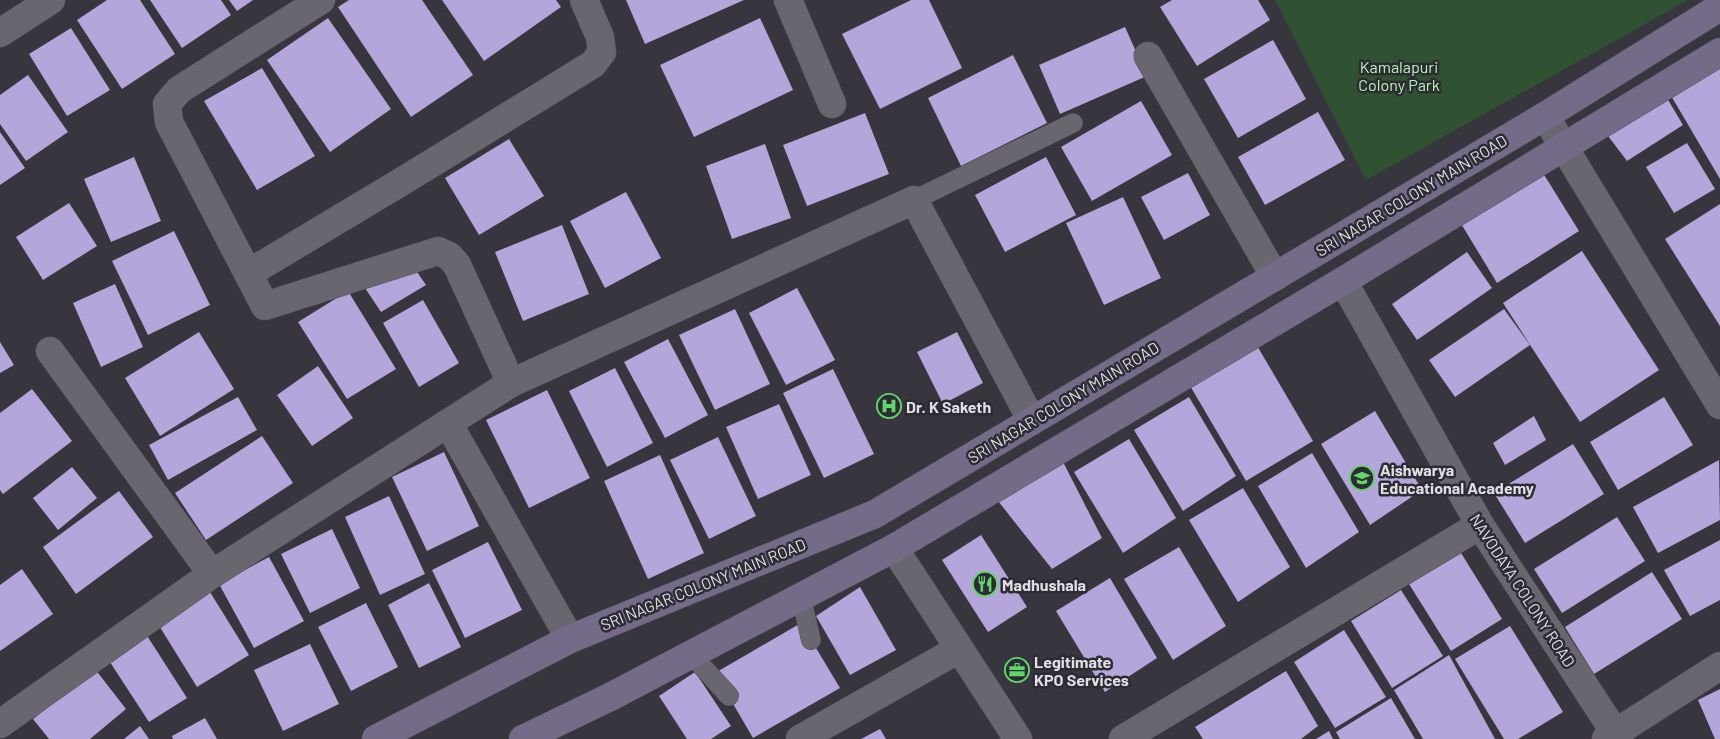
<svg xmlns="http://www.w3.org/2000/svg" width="1720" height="739" font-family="Barlow,sans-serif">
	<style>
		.green { fill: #315232 }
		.building { fill: #b4a5da }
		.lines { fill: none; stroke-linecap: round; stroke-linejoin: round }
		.service-casing { stroke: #55535a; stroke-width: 20 }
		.minor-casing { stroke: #55535a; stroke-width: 29 }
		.tertiary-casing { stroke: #55535a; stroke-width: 29 }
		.secondary-casing { stroke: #55535a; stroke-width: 29 }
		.service { stroke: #69666f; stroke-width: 19 }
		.minor { stroke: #69666f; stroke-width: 28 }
		.tertiary { stroke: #69666f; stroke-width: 28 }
		.secondary { stroke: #746b88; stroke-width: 28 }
		.labels { text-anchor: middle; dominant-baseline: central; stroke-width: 5; stroke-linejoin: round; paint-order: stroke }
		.park-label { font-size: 16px; fill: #b4f5b5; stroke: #2d2b33 }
		.street-label { font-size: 16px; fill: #e0dfe4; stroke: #2d2b33 }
		.poi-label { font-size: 16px; font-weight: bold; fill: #e0dfe4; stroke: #2d2b33; text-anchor: start }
	</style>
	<rect width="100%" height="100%" fill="#37353d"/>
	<path class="green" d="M 1275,0 L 1688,0 L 1366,180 Z"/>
	<g class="building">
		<path d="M 107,0 L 140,0 L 175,54 L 122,89 L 77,20 Z"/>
		<path d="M 150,0 L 221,0 L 231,15 L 182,48 Z"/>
		<path d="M 229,0 L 253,0 L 237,11 Z"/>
		<path d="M 349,0 L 422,0 L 473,75 L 411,117 L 338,7 Z"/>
		<path d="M 442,0 L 556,0 L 561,7 L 484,61 Z"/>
		<path d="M 626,0 L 744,0 L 645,44 Z"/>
		<path d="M 911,0 L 929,0 L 962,68 L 880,109 L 842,34 Z"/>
		<path d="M 1172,0 L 1258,0 L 1270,20 L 1197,66 L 1160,7 Z"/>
		<path d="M 328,18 L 391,109 L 330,152 L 267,60 Z"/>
		<path d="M 760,18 L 793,90 L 694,137 L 660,65 Z"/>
		<path d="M 1125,27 L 1147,76 L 1060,114 L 1039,65 Z"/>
		<path d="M 71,28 L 110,90 L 67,116 L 29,54 Z"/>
		<path d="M 1273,40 L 1306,99 L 1238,138 L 1204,79 Z"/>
		<path d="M 1013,55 L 1047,123 L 961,166 L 928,98 Z"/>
		<path d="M 1720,64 L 1720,179 L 1670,94 Z"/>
		<path d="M 262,68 L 315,156 L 257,190 L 204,101 Z"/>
		<path d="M 28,75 L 68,132 L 26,161 L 0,124 L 0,95 Z"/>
		<path d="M 1664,93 L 1683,125 L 1627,161 L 1605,132 Z"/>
		<path d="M 1141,101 L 1172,155 L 1092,201 L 1061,147 Z"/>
		<path d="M 1318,112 L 1345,160 L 1265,205 L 1238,157 Z"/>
		<path d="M 865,113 L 889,174 L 807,206 L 783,145 Z"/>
		<path d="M 0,132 L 25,168 L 0,185 Z"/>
		<path d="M 509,139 L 544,196 L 479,235 L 445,178 Z"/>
		<path d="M 1687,143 L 1715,189 L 1674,213 L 1646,167 Z"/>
		<path d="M 765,144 L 791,218 L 732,239 L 706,166 Z"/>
		<path d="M 134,157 L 161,221 L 111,242 L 84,179 Z"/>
		<path d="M 1046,157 L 1076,215 L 1005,252 L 975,195 Z"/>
		<path d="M 1538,165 L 1579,231 L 1497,283 L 1457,217 Z"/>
		<path d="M 1188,173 L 1210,215 L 1164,240 L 1141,197 Z"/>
		<path d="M 626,192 L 661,258 L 605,288 L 570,221 Z"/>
		<path d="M 1123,197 L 1161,278 L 1104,305 L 1066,223 Z"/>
		<path d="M 69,203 L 97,246 L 43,280 L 16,237 Z"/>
		<path d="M 1720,204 L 1720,326 L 1665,239 Z"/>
		<path d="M 562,225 L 589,294 L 523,321 L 495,252 Z"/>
		<path d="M 174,231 L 210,305 L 148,335 L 112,261 Z"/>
		<path d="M 1582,251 L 1659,370 L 1580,422 L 1503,303 Z"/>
		<path d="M 1467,252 L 1492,288 L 1417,340 L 1392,304 Z"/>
		<path d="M 413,266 L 426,285 L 381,312 L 361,282 Z"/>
		<path d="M 115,284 L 143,347 L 101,367 L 73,303 Z"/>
		<path d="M 797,288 L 835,360 L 786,385 L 749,313 Z"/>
		<path d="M 348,291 L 396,369 L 347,399 L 298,322 Z"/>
		<path d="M 423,300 L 459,363 L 419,387 L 383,323 Z"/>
		<path d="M 735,309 L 770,384 L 715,410 L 679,335 Z"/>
		<path d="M 1504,309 L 1530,345 L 1455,397 L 1429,360 Z"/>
		<path d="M 199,332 L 234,389 L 160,436 L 125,378 Z"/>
		<path d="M 957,332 L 983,383 L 943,404 L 917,352 Z"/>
		<path d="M 668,339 L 708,415 L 665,438 L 624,362 Z"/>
		<path d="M 0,342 L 14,365 L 0,373 Z"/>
		<path d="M 1256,344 L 1313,441 L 1246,481 L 1189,384 Z"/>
		<path d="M 318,366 L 353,418 L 312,446 L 277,395 Z"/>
		<path d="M 615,368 L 653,443 L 607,467 L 569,391 Z"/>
		<path d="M 833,369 L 874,454 L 824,478 L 783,393 Z"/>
		<path d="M 32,389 L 72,441 L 3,494 L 0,490 L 0,413 Z"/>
		<path d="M 547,390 L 590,478 L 529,508 L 486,420 Z"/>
		<path d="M 238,397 L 257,430 L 168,480 L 149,445 Z"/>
		<path d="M 1189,397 L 1236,476 L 1183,511 L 1134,430 Z"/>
		<path d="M 1664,397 L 1693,445 L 1618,490 L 1590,442 Z"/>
		<path d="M 779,404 L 811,475 L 758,499 L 726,427 Z"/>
		<path d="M 1375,411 L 1422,490 L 1370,525 L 1321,444 Z"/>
		<path d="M 1534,416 L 1546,440 L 1505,465 L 1493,443 Z"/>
		<path d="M 262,436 L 293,483 L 206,540 L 175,493 Z"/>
		<path d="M 718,437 L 756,516 L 709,539 L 670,460 Z"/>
		<path d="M 1129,439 L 1176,518 L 1123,553 L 1074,472 Z"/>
		<path d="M 1573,444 L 1604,494 L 1525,543 L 1494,493 Z"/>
		<path d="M 444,452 L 479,526 L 427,551 L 392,477 Z"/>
		<path d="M 1312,453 L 1359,532 L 1306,568 L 1258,486 Z"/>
		<path d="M 660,455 L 704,553 L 648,579 L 604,481 Z"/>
		<path d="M 1061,458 L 1102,538 L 1052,569 L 998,501 Z"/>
		<path d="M 1719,460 L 1720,520 L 1658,553 L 1633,507 Z"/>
		<path d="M 72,467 L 97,498 L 58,530 L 33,498 Z"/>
		<path d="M 1243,488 L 1290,567 L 1238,602 L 1189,520 Z"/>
		<path d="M 119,491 L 153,537 L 76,594 L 43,547 Z"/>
		<path d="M 389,496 L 425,574 L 380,595 L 345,517 Z"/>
		<path d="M 1617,517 L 1645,561 L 1562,613 L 1534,569 Z"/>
		<path d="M 332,529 L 360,588 L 310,613 L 281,554 Z"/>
		<path d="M 981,535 L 1027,607 L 988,632 L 942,560 Z"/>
		<path d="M 1720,540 L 1720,600 L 1690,616 L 1664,570 Z"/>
		<path d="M 488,542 L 522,610 L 465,638 L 432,570 Z"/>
		<path d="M 1179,547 L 1226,626 L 1173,660 L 1124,579 Z"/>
		<path d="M 1461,553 L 1502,619 L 1451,651 L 1409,584 Z"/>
		<path d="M 269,557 L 304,621 L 254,648 L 219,584 Z"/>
		<path d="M 22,569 L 53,614 L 0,651 L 0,585 Z"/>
		<path d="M 1652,572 L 1682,619 L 1594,674 L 1565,627 Z"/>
		<path d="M 1110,578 L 1157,658 L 1105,692 L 1056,611 Z"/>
		<path d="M 429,583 L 461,647 L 419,668 L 388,605 Z"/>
		<path d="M 860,587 L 896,650 L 850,675 L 816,616 Z"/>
		<path d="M 1401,590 L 1443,656 L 1392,688 L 1351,621 Z"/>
		<path d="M 210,592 L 249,655 L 197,687 L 158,624 Z"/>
		<path d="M 366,603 L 398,667 L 351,691 L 318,627 Z"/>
		<path d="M 801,623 L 840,688 L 753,738 L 715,673 Z"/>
		<path d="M 1510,626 L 1563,712 L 1518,739 L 1504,739 L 1455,659 Z"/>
		<path d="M 1344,630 L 1386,697 L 1335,728 L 1294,662 Z"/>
		<path d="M 144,631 L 187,698 L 149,722 L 106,656 Z"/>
		<path d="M 310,644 L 339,704 L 283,731 L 254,670 Z"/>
		<path d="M 1449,655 L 1495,739 L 1423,739 L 1394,690 Z"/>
		<path d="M 95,669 L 126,709 L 90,739 L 49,739 L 33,719 Z"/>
		<path d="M 1286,671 L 1318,726 L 1301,739 L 1203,739 L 1195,727 Z"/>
		<path d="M 695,672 L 731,726 L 711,739 L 687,739 L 659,696 Z"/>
		<path d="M 1720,689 L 1720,739 L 1715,739 L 1698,700 Z"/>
		<path d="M 1391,698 L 1415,739 L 1340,739 L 1336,732 Z"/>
		<path d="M 205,718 L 217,739 L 173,739 L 172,736 Z"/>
		<path d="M 140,726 L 149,739 L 124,739 Z"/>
		<path d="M 880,729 L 886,739 L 861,739 Z"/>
		<path d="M 1329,731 L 1333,739 L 1316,739 Z"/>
	</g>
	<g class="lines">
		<defs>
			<g id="service">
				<path d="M 914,200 L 1073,123"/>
				<path d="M 801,597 L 811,640"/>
				<path d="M 691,654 L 729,696"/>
			</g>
			<g id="minor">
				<path d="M 321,0 L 179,90 L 167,104 L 169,122 L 265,306 L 438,251 L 449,256 L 457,265 L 511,383"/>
				<path d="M 788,0 L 832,104"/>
				<path d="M 1148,56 L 1275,277"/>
				<path d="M 1545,116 L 1720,405"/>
				<path d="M 249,273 L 406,179 L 593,64 L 602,52 L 600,37 L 584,0"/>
				<path d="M 1343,281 L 1480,525 L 1619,739"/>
				<path d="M 50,351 L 212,574"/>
				<path d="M 448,423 L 570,639"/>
				<path d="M 0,724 L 212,574 L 511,383 L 914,200 L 1032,421"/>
				<path d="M 800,739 L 959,649"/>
				<path d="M 1123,739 L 1480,525"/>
				<path d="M 1606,739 L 1720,666"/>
			</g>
			<g id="tertiary">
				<path d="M 0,33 L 51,0"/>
				<path d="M 894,548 L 1018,739"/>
			</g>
			<g id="secondary">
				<path d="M 376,739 L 570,639 L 875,514 L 1545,116 L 1720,7"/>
				<path d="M 523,739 L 612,696 L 894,548 L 1343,281 L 1720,52"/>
			</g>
		</defs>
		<use href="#service" class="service-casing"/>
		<use href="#minor" class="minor-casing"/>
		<use href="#tertiary" class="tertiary-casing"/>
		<use href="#secondary" class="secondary-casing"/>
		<use href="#service" class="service"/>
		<use href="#minor" class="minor"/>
		<use href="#tertiary" class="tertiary"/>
		<use href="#secondary" class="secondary"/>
	</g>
	<defs>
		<symbol id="hospital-ring" viewBox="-11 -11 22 22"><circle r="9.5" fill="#2d2b33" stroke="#61d46a" stroke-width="1.5"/><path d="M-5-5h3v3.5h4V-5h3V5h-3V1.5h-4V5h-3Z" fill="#61d46a"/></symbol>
		<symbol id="university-ring" viewBox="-11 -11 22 22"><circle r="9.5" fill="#2d2b33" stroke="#61d46a" stroke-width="1.5"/><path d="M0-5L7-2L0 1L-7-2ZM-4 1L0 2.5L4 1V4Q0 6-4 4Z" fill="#61d46a"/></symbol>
		<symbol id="restaurant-ring" viewBox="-11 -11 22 22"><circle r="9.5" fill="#2d2b33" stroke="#61d46a" stroke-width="1.5"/><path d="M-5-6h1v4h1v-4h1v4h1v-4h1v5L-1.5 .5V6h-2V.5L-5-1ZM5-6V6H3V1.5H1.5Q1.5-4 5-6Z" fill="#61d46a"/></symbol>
		<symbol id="office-ring" viewBox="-11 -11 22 22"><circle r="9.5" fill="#2d2b33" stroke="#61d46a" stroke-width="1.5"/><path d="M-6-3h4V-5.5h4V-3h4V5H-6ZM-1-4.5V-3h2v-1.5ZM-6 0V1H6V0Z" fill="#61d46a"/></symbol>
	</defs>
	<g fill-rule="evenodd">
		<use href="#hospital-ring" x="875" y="392" width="28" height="28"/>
		<use href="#university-ring" x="1348" y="464" width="28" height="28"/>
		<use href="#restaurant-ring" x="971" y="570" width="28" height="28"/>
		<use href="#office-ring" x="1003" y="656" width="28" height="28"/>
	</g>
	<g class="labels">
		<g class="park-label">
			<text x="1399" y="66">Kamalapuri<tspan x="1399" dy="18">Colony Park</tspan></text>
		</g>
		<g class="street-label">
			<text transform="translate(1411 195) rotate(-31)">SRI NAGAR COLONY MAIN ROAD</text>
			<text transform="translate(1063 402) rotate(-31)">SRI NAGAR COLONY MAIN ROAD</text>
			<text transform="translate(703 584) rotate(-22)">SRI NAGAR COLONY MAIN ROAD</text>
			<text transform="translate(1523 590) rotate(57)">NAVODAYA COLONY ROAD</text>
		</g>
		<g class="poi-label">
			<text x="906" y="406">Dr. K Saketh</text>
			<text x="1380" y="469">Aishwarya<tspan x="1380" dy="18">Educational Academy</tspan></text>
			<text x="1002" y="584">Madhushala</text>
			<text x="1034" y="661">Legitimate<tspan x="1034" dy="18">KPO Services</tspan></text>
		</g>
	</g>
</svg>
